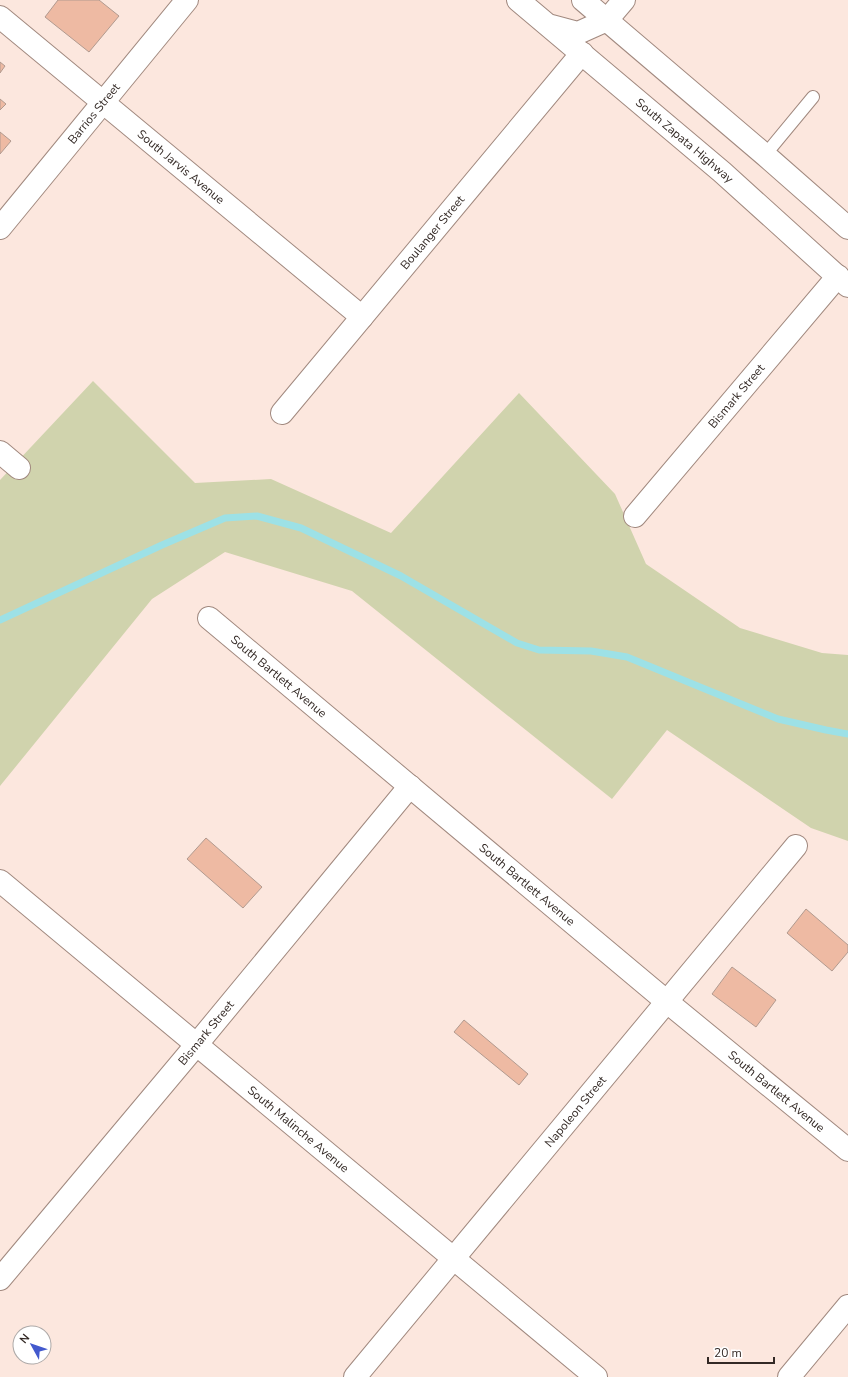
<svg xmlns="http://www.w3.org/2000/svg" width="848" height="1377" font-family="'Nunito Sans',sans-serif">
	<style>
		.green { fill: #d0d3ad }
		.lines { fill: none; stroke-linecap: round; stroke-linejoin: round }
		.stream { stroke: #9de1e6; stroke-width: 7 }
		.building { fill: #eebaa3; stroke: #b19a8f }
		.service-casing { stroke: #a1897f; stroke-width: 14 }
		.minor-casing { stroke: #a1897f; stroke-width: 24 }
		.tertiary-casing { stroke: #a1897f; stroke-width: 24 }
		.primary-casing { stroke: #a1897f; stroke-width: 24 }
		.service { stroke: #fff; stroke-width: 12 }
		.minor { stroke: #fff; stroke-width: 22 }
		.tertiary { stroke: #fff; stroke-width: 22 }
		.primary { stroke: #fff; stroke-width: 22 }
		.labels { text-anchor: middle; dominant-baseline: central; stroke-width: 3.5; stroke-linejoin: round; paint-order: stroke }
		.street-label { font-size: 12px; fill: #332925; stroke: #fff }
	</style>
	<rect width="100%" height="100%" fill="#fce7de"/>
	<path class="green" d="M 93,381 L 195,483 L 271,479 L 391,533 L 519,393 L 615,494 L 646,564 L 740,628 L 822,653 L 848,655 L 848,841 L 811,828 L 667,730 L 612,799 L 352,591 L 225,552 L 152,599 L 0,786 L 0,480 Z"/>
	<g class="lines">
		<path class="stream" d="M 0,620 L 162,545 L 225,518 L 257,516 L 301,528 L 401,576 L 517,643 L 539,650 L 591,651 L 627,657 L 778,719 L 826,730 L 848,734"/>
	</g>
	<g class="building">
		<path d="M 58,0 L 99,0 L 119,16 L 89,52 L 45,17 Z"/>
		<path d="M 0,62 L 5,66 L 0,73 Z"/>
		<path d="M 0,99 L 6,104 L 0,110 Z"/>
		<path d="M 0,132 L 11,141 L 0,154 Z"/>
		<path d="M 206,838 L 262,887 L 243,908 L 187,859 Z"/>
		<path d="M 806,909 L 848,945 L 848,952 L 832,971 L 787,933 Z"/>
		<path d="M 732,967 L 776,1000 L 756,1027 L 712,994 Z"/>
		<path d="M 464,1020 L 528,1074 L 519,1085 L 454,1032 Z"/>
	</g>
	<g class="lines">
		<defs>
			<path id="service" d="M 765,155 L 813,97"/>
			<g id="minor">
				<path id="s1" d="M 0,17 L 362,317"/>
				<path d="M 607,20 L 624,0"/>
				<path id="s2" d="M 0,228 L 187,0"/>
				<path id="s3" d="M 282,413 L 582,53"/>
				<path d="M 0,452 L 19,468"/>
				<path id="s4" d="M 635,516 L 838,276"/>
				<path id="s5" d="M 209,618 L 666,1001 L 848,1150"/>
				<path id="s6" d="M 0,881 L 596,1377"/>
				<path id="s7" d="M 0,1279 L 197,1044 L 410,786"/>
				<path id="s8" d="M 355,1377 L 796,846"/>
			</g>
			<path id="tertiary" d="M 789,1377 L 848,1306"/>
			<g id="primary">
				<path id="s9" d="M 518,0 L 722,172 L 848,286"/>
				<path d="M 583,0 L 765,155 L 848,228"/>
				<path d="M 552,26 L 578,33 L 607,20"/>
			</g>
		</defs>
		<use href="#service" class="service-casing"/>
		<use href="#minor" class="minor-casing"/>
		<use href="#tertiary" class="tertiary-casing"/>
		<use href="#primary" class="primary-casing"/>
		<use href="#service" class="service"/>
		<use href="#minor" class="minor"/>
		<use href="#tertiary" class="tertiary"/>
		<use href="#primary" class="primary"/>
	</g>
	<g class="labels">
		<g class="street-label">
			<text stroke="none"><textPath href="#s2" startOffset="148">Barrios Street</textPath></text>
			<text stroke="none"><textPath href="#s9" startOffset="218">South Zapata Highway</textPath></text>
			<text stroke="none"><textPath href="#s1" startOffset="235">South Jarvis Avenue</textPath></text>
			<text stroke="none"><textPath href="#s3" startOffset="235">Boulanger Street</textPath></text>
			<text stroke="none"><textPath href="#s4" startOffset="157">Bismark Street</textPath></text>
			<text stroke="none"><textPath href="#s5" startOffset="91">South Bartlett Avenue</textPath></text>
			<text stroke="none"><textPath href="#s5" startOffset="415">South Bartlett Avenue</textPath></text>
			<text stroke="none"><textPath href="#s7" startOffset="321">Bismark Street</textPath></text>
			<text stroke="none"><textPath href="#s5" startOffset="739">South Bartlett Avenue</textPath></text>
			<text stroke="none"><textPath href="#s8" startOffset="345">Napoleon Street</textPath></text>
			<text stroke="none"><textPath href="#s6" startOffset="388">South Malinche Avenue</textPath></text>
		</g>
	</g>
	<g transform="translate(32 1345) rotate(310)"><circle r="19" fill="#ffffff" stroke="#ada9a8"/>
	<path d="M0-3L7 15L0 10L-7 15Z" fill="#4359cd"/>
	<text y="-6" font-size="11" font-weight="bold" text-anchor="middle" fill="#332925">N</text>
	</g>
	<path d="M708 1357v6h66v-6" fill="none" stroke="#332925" stroke-width="2"/>
	<text x="714" y="1357" font-size="12" fill="#332925" stroke="#ffffff" stroke-width="3" paint-order="stroke">20 m</text>
</svg>
